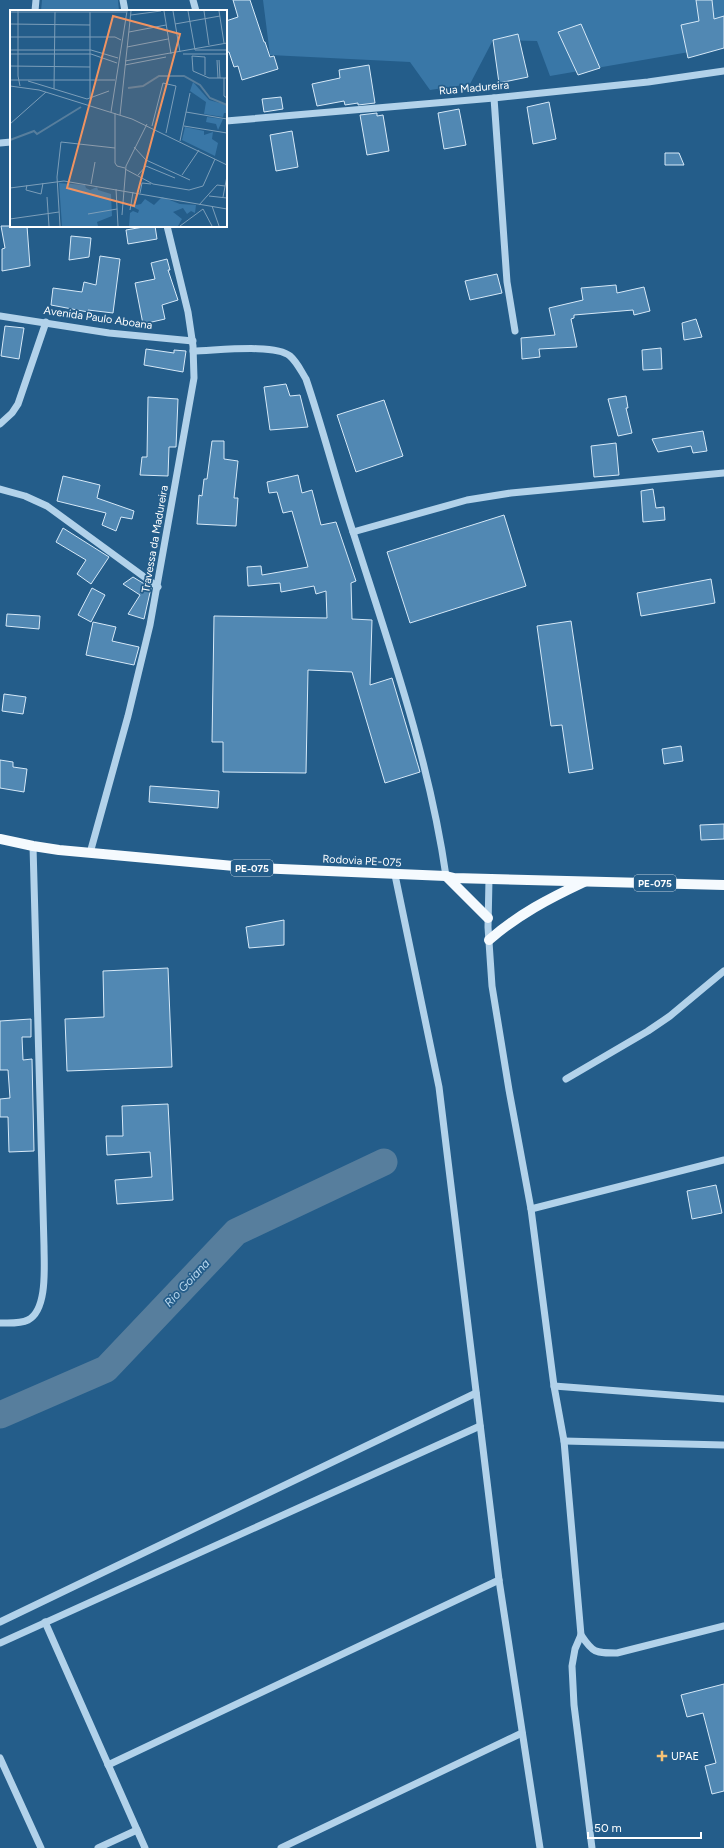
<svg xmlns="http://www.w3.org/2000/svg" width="724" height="1848" font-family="Figtree,sans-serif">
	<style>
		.green { fill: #3977a7 }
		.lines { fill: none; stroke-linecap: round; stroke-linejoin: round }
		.river { stroke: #577e9d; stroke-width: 27 }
		.building { fill: #5188b3; stroke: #d6e9f8 }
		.minor { stroke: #b2d2ea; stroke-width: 7 }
		.major { stroke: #f5fafe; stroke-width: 10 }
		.poi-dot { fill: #f4c175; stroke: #245d8a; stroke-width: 1.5 }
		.labels { text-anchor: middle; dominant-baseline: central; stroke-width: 3.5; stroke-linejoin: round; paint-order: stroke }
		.shield { fill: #245d8a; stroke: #bdcedc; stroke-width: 1 }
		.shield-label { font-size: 10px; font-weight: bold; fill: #fff }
		.street-label { font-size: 11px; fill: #fff; stroke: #245d8a }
		.poi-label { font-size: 11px; fill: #fff; stroke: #245d8a; text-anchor: start }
		.water-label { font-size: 12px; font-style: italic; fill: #bddbf1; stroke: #245d8a }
		.inset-river { fill: none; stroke: #577e9d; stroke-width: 2 }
		.inset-road { fill: none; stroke: #7c9eb9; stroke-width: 1 }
		.view { fill: #f09361; fill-opacity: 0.15; stroke: #f09361; stroke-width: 2 }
		.inset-edge { fill: none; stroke: #fff; stroke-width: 2 }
	</style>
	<rect width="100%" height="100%" fill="#245d8a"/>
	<g class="green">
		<path d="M 42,0 L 118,0 L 119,11 L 41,11 Z"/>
		<path d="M 263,0 L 724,0 L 724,46 L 550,76 L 537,41 L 493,40 L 470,84 L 430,90 L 410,62 L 270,55 Z"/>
	</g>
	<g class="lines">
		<path class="river" d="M 0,1415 L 106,1369 L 236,1232 L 384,1162"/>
	</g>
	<g class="building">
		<path d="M 233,0 L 250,0 L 264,42 L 265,42 L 270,57 L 274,56 L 278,69 L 242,80 L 238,66 L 234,67 L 229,52 L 226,52 L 226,21 L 238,17 Z"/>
		<path d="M 696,0 L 712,0 L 714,19 L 724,16 L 724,48 L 688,58 L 681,25 L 699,21 Z"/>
		<path d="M 581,24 L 600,68 L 578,75 L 558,32 Z"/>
		<path d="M 518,34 L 528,77 L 499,83 L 493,40 Z"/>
		<path d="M 369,65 L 375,103 L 358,105 L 358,103 L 345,105 L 344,101 L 317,106 L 312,84 L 340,78 L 339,70 Z"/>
		<path d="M 281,97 L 283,109 L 264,112 L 262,99 Z"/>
		<path d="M 549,102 L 556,139 L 533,144 L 527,107 Z"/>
		<path d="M 459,109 L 466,145 L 444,149 L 438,113 Z"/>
		<path d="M 377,113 L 377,116 L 383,115 L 389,151 L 367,155 L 360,115 Z"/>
		<path d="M 292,131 L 298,167 L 276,171 L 270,135 Z"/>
		<path d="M 665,153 L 679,153 L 684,165 L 665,165 Z"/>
		<path d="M 1,226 L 27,226 L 30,266 L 2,271 L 2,249 L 5,248 Z"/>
		<path d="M 149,226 L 155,226 L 157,239 L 128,244 L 126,230 Z"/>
		<path d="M 71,236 L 91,238 L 89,257 L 69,260 Z"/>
		<path d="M 100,256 L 120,259 L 113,313 L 88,310 L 88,312 L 51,305 L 53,288 L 82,292 L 84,282 L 96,285 Z"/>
		<path d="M 167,259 L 170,270 L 168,270 L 178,300 L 162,305 L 165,319 L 143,324 L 135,283 L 155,279 L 151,263 Z"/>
		<path d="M 497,274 L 502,293 L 470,300 L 465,281 Z"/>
		<path d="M 616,285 L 617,293 L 644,287 L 650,311 L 634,315 L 633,310 L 574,315 L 574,318 L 571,319 L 577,347 L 539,349 L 540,357 L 522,359 L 521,338 L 555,335 L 549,308 L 583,300 L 581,288 Z"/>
		<path d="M 696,319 L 702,337 L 684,340 L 682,323 Z"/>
		<path d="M 5,326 L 24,328 L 19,359 L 1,356 Z"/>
		<path d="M 661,348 L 662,369 L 643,370 L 642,350 Z"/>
		<path d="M 146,349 L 174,353 L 174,350 L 186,351 L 183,372 L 144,365 Z"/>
		<path d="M 286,384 L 290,396 L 300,395 L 308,427 L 270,430 L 264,387 Z"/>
		<path d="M 626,396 L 628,408 L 626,408 L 632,433 L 618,436 L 608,399 Z"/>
		<path d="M 148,397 L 178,399 L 176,447 L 169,447 L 168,476 L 140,475 L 142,457 L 147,457 Z"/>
		<path d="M 384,400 L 403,456 L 356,472 L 337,415 Z"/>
		<path d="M 703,431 L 707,451 L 693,453 L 691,446 L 658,452 L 652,439 Z"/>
		<path d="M 212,441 L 224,441 L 224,459 L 238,461 L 234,498 L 238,498 L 236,526 L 197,524 L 199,495 L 202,496 L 204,479 L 207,479 Z"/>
		<path d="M 616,443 L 619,475 L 594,477 L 591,446 Z"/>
		<path d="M 298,475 L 302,493 L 312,490 L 321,525 L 336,522 L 356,581 L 351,583 L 352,619 L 372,620 L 370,685 L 392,678 L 420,772 L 385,783 L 352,672 L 308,670 L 306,773 L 223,772 L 223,742 L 212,742 L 214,616 L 327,618 L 326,591 L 316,594 L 314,586 L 281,592 L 280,583 L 248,586 L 247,567 L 261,566 L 262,575 L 308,567 L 292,511 L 283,513 L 277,492 L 269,493 L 267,482 Z"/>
		<path d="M 63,476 L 100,485 L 97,498 L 134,511 L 132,519 L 121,517 L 116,531 L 102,525 L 106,513 L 57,501 Z"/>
		<path d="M 653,489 L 656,508 L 664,507 L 665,520 L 643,522 L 641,491 Z"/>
		<path d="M 504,515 L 526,586 L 410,623 L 387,552 Z"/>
		<path d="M 63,528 L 109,557 L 91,584 L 77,574 L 86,560 L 56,542 Z"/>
		<path d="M 133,577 L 151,588 L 144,619 L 128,614 L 140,595 L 123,584 Z"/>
		<path d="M 711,579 L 715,603 L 641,616 L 637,593 Z"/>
		<path d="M 92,588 L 105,595 L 91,622 L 78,615 Z"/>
		<path d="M 7,614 L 40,616 L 39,629 L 6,626 Z"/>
		<path d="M 571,621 L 593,769 L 569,773 L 562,725 L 551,726 L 537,626 Z"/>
		<path d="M 93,622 L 116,627 L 112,641 L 139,647 L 134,665 L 86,655 Z"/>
		<path d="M 4,694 L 26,697 L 23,714 L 2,711 Z"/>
		<path d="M 681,746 L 683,761 L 664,764 L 662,749 Z"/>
		<path d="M 0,760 L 13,762 L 13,767 L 27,769 L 24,792 L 0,788 Z"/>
		<path d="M 150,786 L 219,791 L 218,808 L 149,802 Z"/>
		<path d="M 724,824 L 724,839 L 701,840 L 700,825 Z"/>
		<path d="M 284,920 L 284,945 L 249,948 L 246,927 Z"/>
		<path d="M 168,968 L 172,1067 L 67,1071 L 65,1019 L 104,1017 L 103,971 Z"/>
		<path d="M 31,1019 L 31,1037 L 22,1037 L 23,1060 L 32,1059 L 34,1151 L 9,1152 L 8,1117 L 0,1117 L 0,1099 L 10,1098 L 8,1070 L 0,1070 L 0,1021 Z"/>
		<path d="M 168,1104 L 173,1200 L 117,1204 L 115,1180 L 152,1177 L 150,1152 L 107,1155 L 106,1136 L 123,1136 L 122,1106 Z"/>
		<path d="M 716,1185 L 722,1213 L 692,1219 L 687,1191 Z"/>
		<path d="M 724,1684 L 724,1791 L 712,1794 L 705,1766 L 716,1763 L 703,1713 L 687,1717 L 681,1695 Z"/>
	</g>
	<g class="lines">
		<g class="minor">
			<path d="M 123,0 L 125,11"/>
			<path d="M 193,0 L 196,11"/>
			<path d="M 35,11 L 36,0"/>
			<path d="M 494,98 L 507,282 L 515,331"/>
			<path d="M 226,121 L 494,98 L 648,82 L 724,71"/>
			<path d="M 0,143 L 11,142"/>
			<path d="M 0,316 L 109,333 L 193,341"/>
			<path d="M 193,351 C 214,351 275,343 290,356 C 297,362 301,371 306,379 C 323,429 336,481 353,532 C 389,645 429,758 446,876"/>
			<path d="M 0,424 L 12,413 L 18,404 L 46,322"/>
			<path d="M 0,489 L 25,496 L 47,506 L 158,587"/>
			<path d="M 353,532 L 467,500 L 511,493 L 724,473"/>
			<path d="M 90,853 L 128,716 L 150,625 L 194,378 L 193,346 L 188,312 L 167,226"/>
			<path d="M 395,875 L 439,1087 L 499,1580 L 540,1848"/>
			<path d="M 489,879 L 488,927 L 492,986 L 509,1090 L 531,1209 L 554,1386 L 564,1441 L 581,1635 L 575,1649 L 572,1666 L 574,1705 L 592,1848"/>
			<path d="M 566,1079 L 648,1031 L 670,1016 L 724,971"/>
			<path d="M 531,1209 L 724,1160"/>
			<path d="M 0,1323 C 9,1323 20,1324 28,1320 C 48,1310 44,1265 44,1246 L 33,846"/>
			<path d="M 554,1386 L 724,1399"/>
			<path d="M 564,1441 L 724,1445"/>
			<path d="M 0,1622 L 476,1393"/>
			<path d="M 45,1622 L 145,1848"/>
			<path d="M 581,1635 C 593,1653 595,1653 617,1653 L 724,1626"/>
			<path d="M 0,1643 L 480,1426"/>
			<path d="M 0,1758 L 41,1848"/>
			<path d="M 108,1765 L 499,1580"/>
			<path d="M 98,1848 L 137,1830"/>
			<path d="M 281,1848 L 522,1733"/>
		</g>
		<g class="major">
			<path d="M 0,839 L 33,846 L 59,850 L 257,868 L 446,876 L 454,878 L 724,885"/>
			<path d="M 446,876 L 488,918"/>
			<path d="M 489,940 C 519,914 548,899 584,882"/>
		</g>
	</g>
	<path class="poi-dot" d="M660 1750h4v4h4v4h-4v4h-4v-4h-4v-4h4z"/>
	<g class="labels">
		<g class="shield">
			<rect x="231" y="860" width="42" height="16" rx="3"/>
			<rect x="634" y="875" width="42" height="16" rx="3"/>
		</g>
		<g class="shield-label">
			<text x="252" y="868">PE-075</text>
			<text x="655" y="883">PE-075</text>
		</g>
		<g class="street-label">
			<text transform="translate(474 88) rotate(-5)">Rua Madureira</text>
			<text transform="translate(98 318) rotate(8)">Avenida Paulo Aboana</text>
			<text transform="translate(155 539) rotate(-80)">Travessa da Madureira</text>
			<text transform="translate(362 861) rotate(3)">Rodovia PE-075</text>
		</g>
		<g class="poi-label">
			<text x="671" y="1756">UPAE</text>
		</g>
		<g class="water-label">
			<text transform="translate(187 1283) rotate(-47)">Rio Goiana</text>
		</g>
	</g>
	<g transform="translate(10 10)">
		<rect width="217" height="217" fill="#245d8a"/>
		<path d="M 183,72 L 199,90 L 217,95 L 217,103 L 214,103 L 213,107 L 194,104 L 196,92 L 180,81 ZM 197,107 L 213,109 L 208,120 L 206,114 L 196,112 ZM 175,117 L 194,121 L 194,125 L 203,122 L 202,129 L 208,133 L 205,146 L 172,130 ZM 49,173 L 75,175 L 76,178 L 80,180 L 87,177 L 88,180 L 101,184 L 102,206 L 87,212 L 88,216 L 52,216 ZM 152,187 L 170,194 L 186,195 L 185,203 L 181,201 L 177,204 L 173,198 L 163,202 L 172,209 L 168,216 L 119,216 L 120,203 L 123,201 L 128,203 L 129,200 L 121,196 L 131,194 L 135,189 L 144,195 Z" fill="#3977a7"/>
		<path class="inset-river" d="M 118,78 L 133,76 L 149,66 L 174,66 L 190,75 L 200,88 L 217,95M 0,130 L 24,121 L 27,124 L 71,97"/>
		<path class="inset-road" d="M 8,1 L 8,66 L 10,76M 154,1 L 161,44M 163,1 L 170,42M 178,1 L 185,40 L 217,40M 194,1 L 199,35M 209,1 L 214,33M 0,2 L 116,2M 121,5 L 151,1M 0,14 L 80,15M 165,14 L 210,6M 119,22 L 156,15M 0,27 L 105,27 L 111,30M 117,37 L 158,29M 0,40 L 81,40 L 108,48M 0,44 L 81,44 L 107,53M 173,44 L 217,44M 207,50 L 208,68M 209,50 L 210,68M 115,51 L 217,33M 115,55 L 156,47M 0,56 L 80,57M 195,65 L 195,47 L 182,46 L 183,61 L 199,68 L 217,68M 214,68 L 214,86 L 217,88M 0,70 L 105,70M 18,71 L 77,89 L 99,81M 0,76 L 29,80 L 122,109 L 217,155M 44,79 L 45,2M 80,88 L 80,2M 101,102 L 117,1M 176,102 L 217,109M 105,103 L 105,153 L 107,156 L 115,158M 110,105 L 121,1M 0,114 L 36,82M 142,116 L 153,73 L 166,76 L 156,123M 174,116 L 217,123M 170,131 L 180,83M 124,137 L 136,150 L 180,170M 115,159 L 143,174 L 179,180 L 193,176 L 205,149M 128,165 L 136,156 L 165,168M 172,165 L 189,140M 81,174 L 85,152M 17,175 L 16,180 L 31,184 L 33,173M 0,178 L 54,171 L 217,199M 106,179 L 108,216M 130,183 L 132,173 L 141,174M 199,186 L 217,188M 37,187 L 39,216M 213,187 L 217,166M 189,195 L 207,175 L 215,176M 202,196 L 209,216M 193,199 L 202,216M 120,200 L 123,182M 78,204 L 107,199M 112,205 L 116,156 L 137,114M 0,209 L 49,202M 50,216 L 47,167 L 51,132 L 105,138M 170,216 L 193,199"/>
		<path class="view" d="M 103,6 L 170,24 L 124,196 L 57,178 Z"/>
		<rect width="217" height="217" class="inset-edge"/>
	</g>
	<path d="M588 1832v6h113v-6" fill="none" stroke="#ffffff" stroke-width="2"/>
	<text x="594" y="1832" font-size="12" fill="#ffffff" stroke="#245d8a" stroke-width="3" paint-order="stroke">50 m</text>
</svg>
